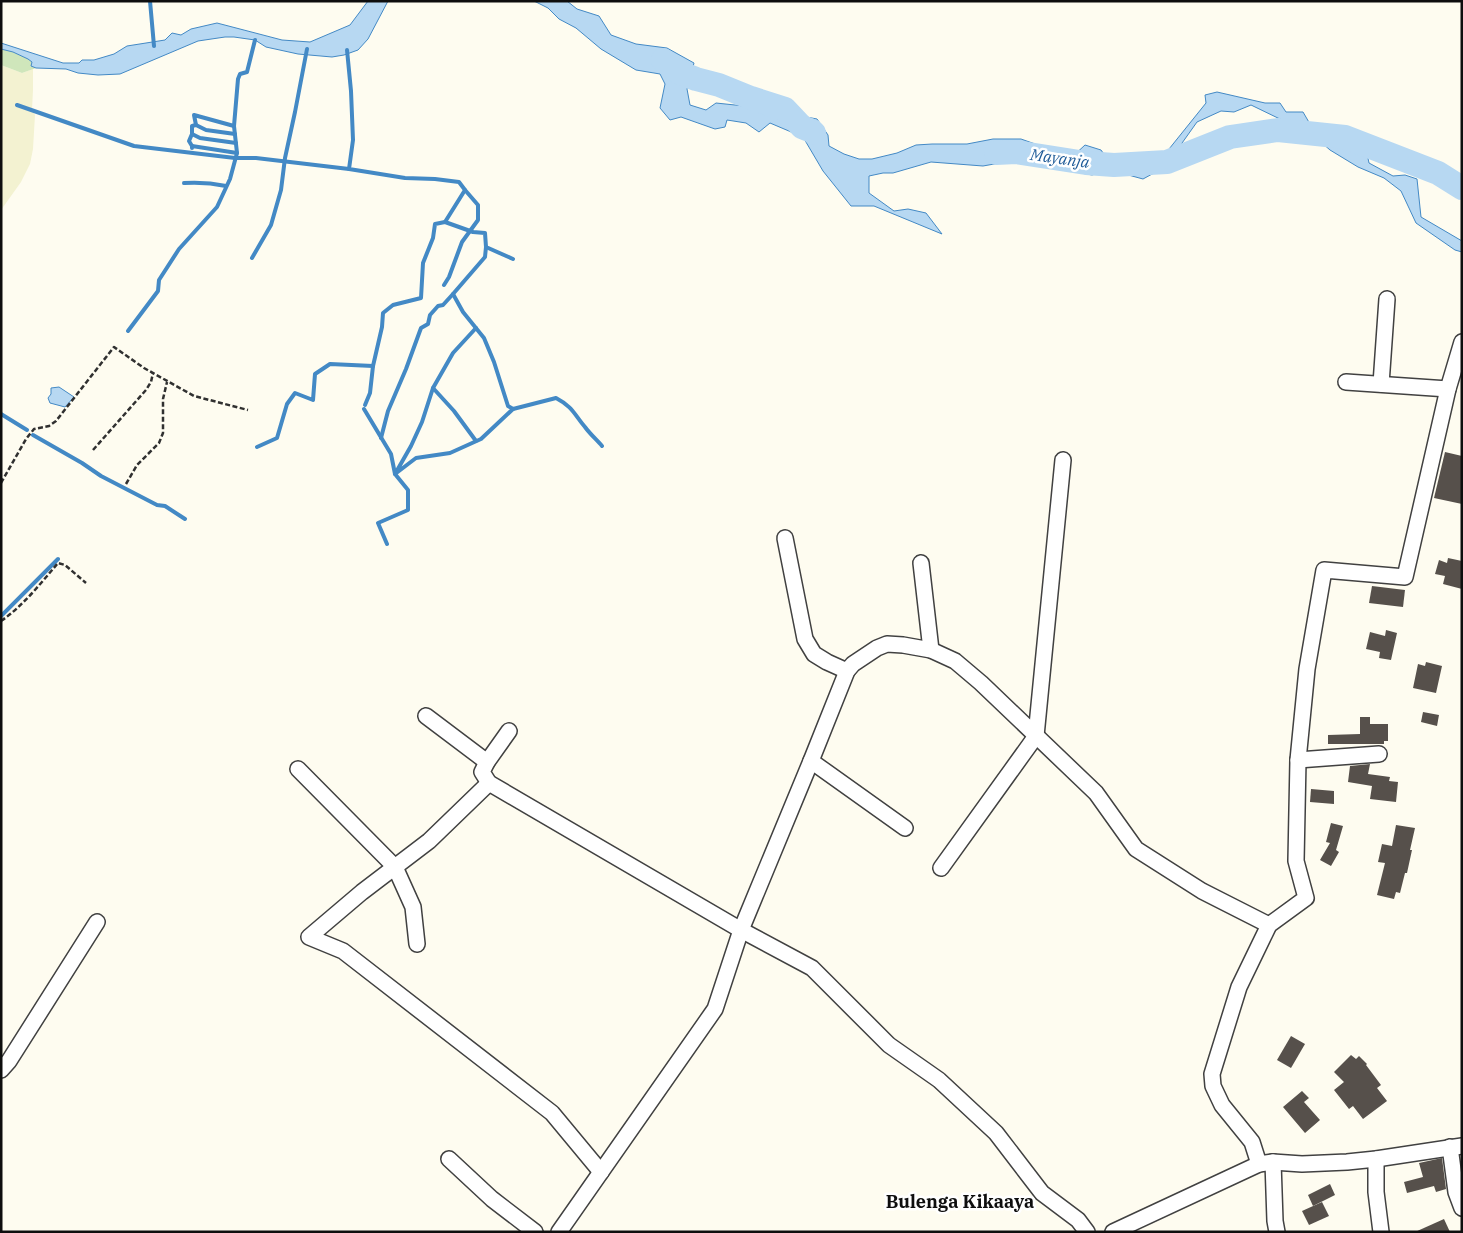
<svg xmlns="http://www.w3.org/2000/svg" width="1463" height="1233" font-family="'IBM Plex Serif',serif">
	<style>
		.farmland { fill: #f3f2d1 }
		.green { fill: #cfe6bb }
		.water { fill: #b7d8f2; stroke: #4389c5 }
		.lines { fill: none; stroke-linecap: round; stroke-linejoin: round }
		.stream { stroke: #4389c5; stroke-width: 4 }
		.river { stroke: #b7d8f2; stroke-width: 24 }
		.building { fill: #56504b }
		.street-casing { stroke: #414141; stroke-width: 18 }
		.path { stroke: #303030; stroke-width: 2.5; stroke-dasharray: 5 2.5; stroke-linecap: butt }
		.street { stroke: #fff; stroke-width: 15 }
		.labels { text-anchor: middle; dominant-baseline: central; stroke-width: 5; stroke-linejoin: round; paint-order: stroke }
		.water-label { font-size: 16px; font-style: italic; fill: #1f5b98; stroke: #fff }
		.quarter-label { font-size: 18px; font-weight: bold; fill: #0e0e0e; stroke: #fff }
	</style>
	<rect width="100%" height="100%" fill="#fefcf0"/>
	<path class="farmland" d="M 1,65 L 22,73 L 33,69 L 33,90 L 32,110 L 35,115 L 33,149 L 30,164 L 21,182 L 1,210 Z"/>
	<path class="green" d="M 1,49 L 13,52 L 28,59 L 32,62 L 31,66 L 36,68 L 22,73 L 1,65 Z"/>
	<g class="water">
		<path d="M 368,1 L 388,1 L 368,39 L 358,50 L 344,55 L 332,57 L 298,54 L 266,47 L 255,40 L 234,37 L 225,37 L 198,41 L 120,74 L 98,75 L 78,73 L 66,69 L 36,68 L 31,66 L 32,62 L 28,59 L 13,52 L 1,49 L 1,43 L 63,63 L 79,63 L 82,60 L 94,60 L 114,54 L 127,46 L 165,40 L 172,33 L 181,35 L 191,29 L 217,23 L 282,40 L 310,42 L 350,25 Z"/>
		<path d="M 534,1 L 567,1 L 577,9 L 599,16 L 611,35 L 636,44 L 667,48 L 694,63 L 687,89 L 690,105 L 706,110 L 716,103 L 754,107 L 817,119 L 828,135 L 829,146 L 844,154 L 859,159 L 872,159 L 897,153 L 916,145 L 932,144 L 967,144 L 993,139 L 1021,139 L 1072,157 L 1085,145 L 1101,150 L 1106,157 L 1143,168 L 1165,154 L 1206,103 L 1205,95 L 1217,92 L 1265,103 L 1280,103 L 1286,112 L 1303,112 L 1310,124 L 1366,149 L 1369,163 L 1393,176 L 1405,175 L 1417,179 L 1421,217 L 1462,241 L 1462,252 L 1455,250 L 1416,223 L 1401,191 L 1384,178 L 1358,167 L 1330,150 L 1313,135 L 1251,105 L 1234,112 L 1221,111 L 1197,122 L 1165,167 L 1143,179 L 1110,170 L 1092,175 L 1076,172 L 1052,153 L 1035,150 L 1011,161 L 983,166 L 931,162 L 893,173 L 883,173 L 869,176 L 869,193 L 894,211 L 908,209 L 926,213 L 942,234 L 874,206 L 851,206 L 823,171 L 803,137 L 770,123 L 759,132 L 746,123 L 727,120 L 725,127 L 715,129 L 681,117 L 670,120 L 660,108 L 665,84 L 660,74 L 636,70 L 601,49 L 576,28 L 559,19 L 548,8 Z"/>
		<path d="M 59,387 L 74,397 L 65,407 L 50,403 L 48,398 L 51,394 L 51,388 Z"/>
	</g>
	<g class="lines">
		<g class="stream">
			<path d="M 150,1 L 154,46"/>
			<path d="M 347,50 L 351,91 L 353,140 L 349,169 L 405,178 L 435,179 L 459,182 L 465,190 L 445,222"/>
			<path d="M 17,105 L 134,146 L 235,158 L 256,158 L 349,169"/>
			<path d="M 196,125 L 194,115 L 234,126"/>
			<path d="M 192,134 L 192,126 L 196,125 L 206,130 L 235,134"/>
			<path d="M 192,146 L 189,141 L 192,134 L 200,138 L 236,143"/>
			<path d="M 192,148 L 192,146 L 237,153"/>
			<path d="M 184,183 C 199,182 212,183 226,186"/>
			<path d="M 252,258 L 271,225 L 281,190 L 285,158 L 295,112 L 307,49"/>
			<path d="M 444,285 L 449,277 L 462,242 L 478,220 L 478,205 L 465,190"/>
			<path d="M 453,294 L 463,312 L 484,338 L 494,362 L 508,406 L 513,409 L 556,398 C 573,407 574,414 585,427 C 590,434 597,440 602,446"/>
			<path d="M 476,328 L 453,353 L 433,388 L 422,422 L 411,446 L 395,474 L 416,458 L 450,453 L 481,439 L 513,409"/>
			<path d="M 128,331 L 158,291 L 159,280 L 179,249 L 217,207 L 230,179 L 237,153 L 234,126 L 238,79 L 240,74 L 247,72 L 255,40"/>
			<path d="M 433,388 L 454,411 L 476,441"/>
			<path d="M 365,405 L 370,393 L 373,366"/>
			<path d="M 364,409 L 391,454 L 395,474 L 408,490 L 408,510 L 378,523 L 387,544"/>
			<path d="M 1,414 L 27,430"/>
			<path d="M 33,435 L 82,463 L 101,476 L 157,505 L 165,506 L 185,519"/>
			<path d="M 381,438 L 388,411 L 406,369 L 421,328 L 428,324 L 430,315 L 438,306 L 443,305 L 453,294 L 485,257 L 486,247"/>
			<path d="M 257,447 L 277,438 L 287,404 L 295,393 L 313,400 L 315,374 L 330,364 L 373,366 L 382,327 L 383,313 L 393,305 L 421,298 L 423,263 L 433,238 L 435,224 L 445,222 L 473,232 L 485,233 L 486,247 L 513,259"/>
			<path d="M 1,616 L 58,559"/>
		</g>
		<g class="river">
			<path d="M 663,60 L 678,72 L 696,79 L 719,85 L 751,98 L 785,109 L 802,127 L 812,131 L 814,133"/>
			<path d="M 996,153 L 1016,152 L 1086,163 L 1114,165 L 1167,162 L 1230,137 L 1278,130 L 1345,137 L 1438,173 L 1462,188"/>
		</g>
	</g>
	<g class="building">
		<path d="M 1445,452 L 1462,456 L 1462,504 L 1434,498 Z"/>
		<path d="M 1448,558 L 1462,561 L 1462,589 L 1443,584 L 1445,576 L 1435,574 L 1439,560 L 1447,563 Z"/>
		<path d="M 1372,586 L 1405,590 L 1403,607 L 1369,603 Z"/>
		<path d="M 1386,630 L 1397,633 L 1391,660 L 1379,658 L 1380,652 L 1366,649 L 1370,632 L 1385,636 Z"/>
		<path d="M 1426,662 L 1442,666 L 1436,693 L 1413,688 L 1418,664 L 1425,666 Z"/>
		<path d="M 1423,712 L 1439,715 L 1437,726 L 1421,722 Z"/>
		<path d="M 1360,717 L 1370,717 L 1370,724 L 1388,724 L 1388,741 L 1384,741 L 1384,744 L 1328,744 L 1328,735 L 1360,734 Z"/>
		<path d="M 1370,764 L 1368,774 L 1390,777 L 1389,781 L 1398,782 L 1396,802 L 1370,799 L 1372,786 L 1348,782 L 1350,766 Z"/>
		<path d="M 1311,789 L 1334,791 L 1334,804 L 1310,802 Z"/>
		<path d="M 1331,823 L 1343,826 L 1336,850 L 1339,852 L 1331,866 L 1320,860 L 1330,843 L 1326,842 Z"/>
		<path d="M 1396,825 L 1415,828 L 1410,850 L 1412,850 L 1407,873 L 1405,873 L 1400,893 L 1396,892 L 1394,899 L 1377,895 L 1385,863 L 1378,862 L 1382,844 L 1392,846 Z"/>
		<path d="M 1291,1036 L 1305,1044 L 1291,1068 L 1277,1060 Z"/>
		<path d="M 1351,1055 L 1356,1059 L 1359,1056 L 1367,1064 L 1366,1065 L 1381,1085 L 1377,1088 L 1387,1101 L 1363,1119 L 1353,1106 L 1349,1109 L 1334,1090 L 1344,1082 L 1334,1072 Z"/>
		<path d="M 1302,1091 L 1309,1098 L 1304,1102 L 1320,1120 L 1305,1133 L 1283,1107 Z"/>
		<path d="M 1442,1158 L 1446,1189 L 1436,1192 L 1434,1186 L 1407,1193 L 1404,1182 L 1423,1177 L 1419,1163 Z"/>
		<path d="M 1330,1184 L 1335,1195 L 1313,1206 L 1308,1195 Z"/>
		<path d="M 1322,1202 L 1329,1216 L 1309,1225 L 1302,1211 Z"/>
		<path d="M 1444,1219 L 1450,1232 L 1415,1232 Z"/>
	</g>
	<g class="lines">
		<defs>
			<g id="street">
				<path d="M 1346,382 L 1448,389"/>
				<path d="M 1381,384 L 1387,299"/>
				<path d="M 785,538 L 805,639 L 814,654 L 827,662 L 847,671"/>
				<path d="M 921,563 L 931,650"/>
				<path d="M 426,716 L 487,762"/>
				<path d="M 509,731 L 487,762 L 482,772 L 489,783 L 741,930 L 812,968 L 889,1045 L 939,1080 L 996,1133 L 1042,1193 L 1078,1220 L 1087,1232"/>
				<path d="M 1298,760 L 1379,754"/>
				<path d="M 811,761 L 905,828"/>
				<path d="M 298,769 L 395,867 L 413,907 L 417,944"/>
				<path d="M 489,783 L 429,841 L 362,892 L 309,937 L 343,951 L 552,1113 L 601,1172"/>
				<path d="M 941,868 L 1036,736 L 1063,460"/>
				<path d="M 1,1070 L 9,1061 L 97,922"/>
				<path d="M 1450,1147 L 1456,1192 L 1462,1208"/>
				<path d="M 449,1159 L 492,1199 L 535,1232"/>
				<path d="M 1376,1159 L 1376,1192 L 1381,1232"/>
				<path d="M 1273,1162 L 1275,1221 L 1277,1232"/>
				<path d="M 1259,1164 L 1252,1142 L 1222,1105 L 1213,1086 L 1212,1074 L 1239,987 L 1269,925 L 1306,898 L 1296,861 L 1298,760 L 1307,669 L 1324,570 L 1405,577 L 1448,389 L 1462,342"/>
				<path d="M 559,1232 L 715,1009 L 741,930 L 811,761 L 847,671 L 853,664 L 877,648 L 887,644 L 903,645 L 931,650 L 955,661 L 981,683 L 1096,793 L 1136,849 L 1202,891 L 1269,925"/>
				<path d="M 1113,1232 L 1259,1164 L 1273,1162 L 1302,1164 L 1347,1162 L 1376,1159 L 1462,1146"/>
			</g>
		</defs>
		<use href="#street" class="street-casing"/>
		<g class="path">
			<path d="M 93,450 L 146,390 L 151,382 L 153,373"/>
			<path d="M 1,483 L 26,439 L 34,429 L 49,426 L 56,421 L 114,347 L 144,368 L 194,396 L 248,410"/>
			<path d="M 126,484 L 137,465 L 159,443 L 163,433 L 163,399 L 167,382"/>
			<path d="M 1,621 C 23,606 41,583 58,563 L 65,565 L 86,583"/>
		</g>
		<use href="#street" class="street"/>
	</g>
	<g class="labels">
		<g class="water-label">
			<text transform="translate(1060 158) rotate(8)">Mayanja</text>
		</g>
		<g class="quarter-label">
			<text x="960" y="1201">Bulenga Kikaaya</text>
		</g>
	</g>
	<rect width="1463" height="1233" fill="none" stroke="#0e0e0e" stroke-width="5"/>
</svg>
